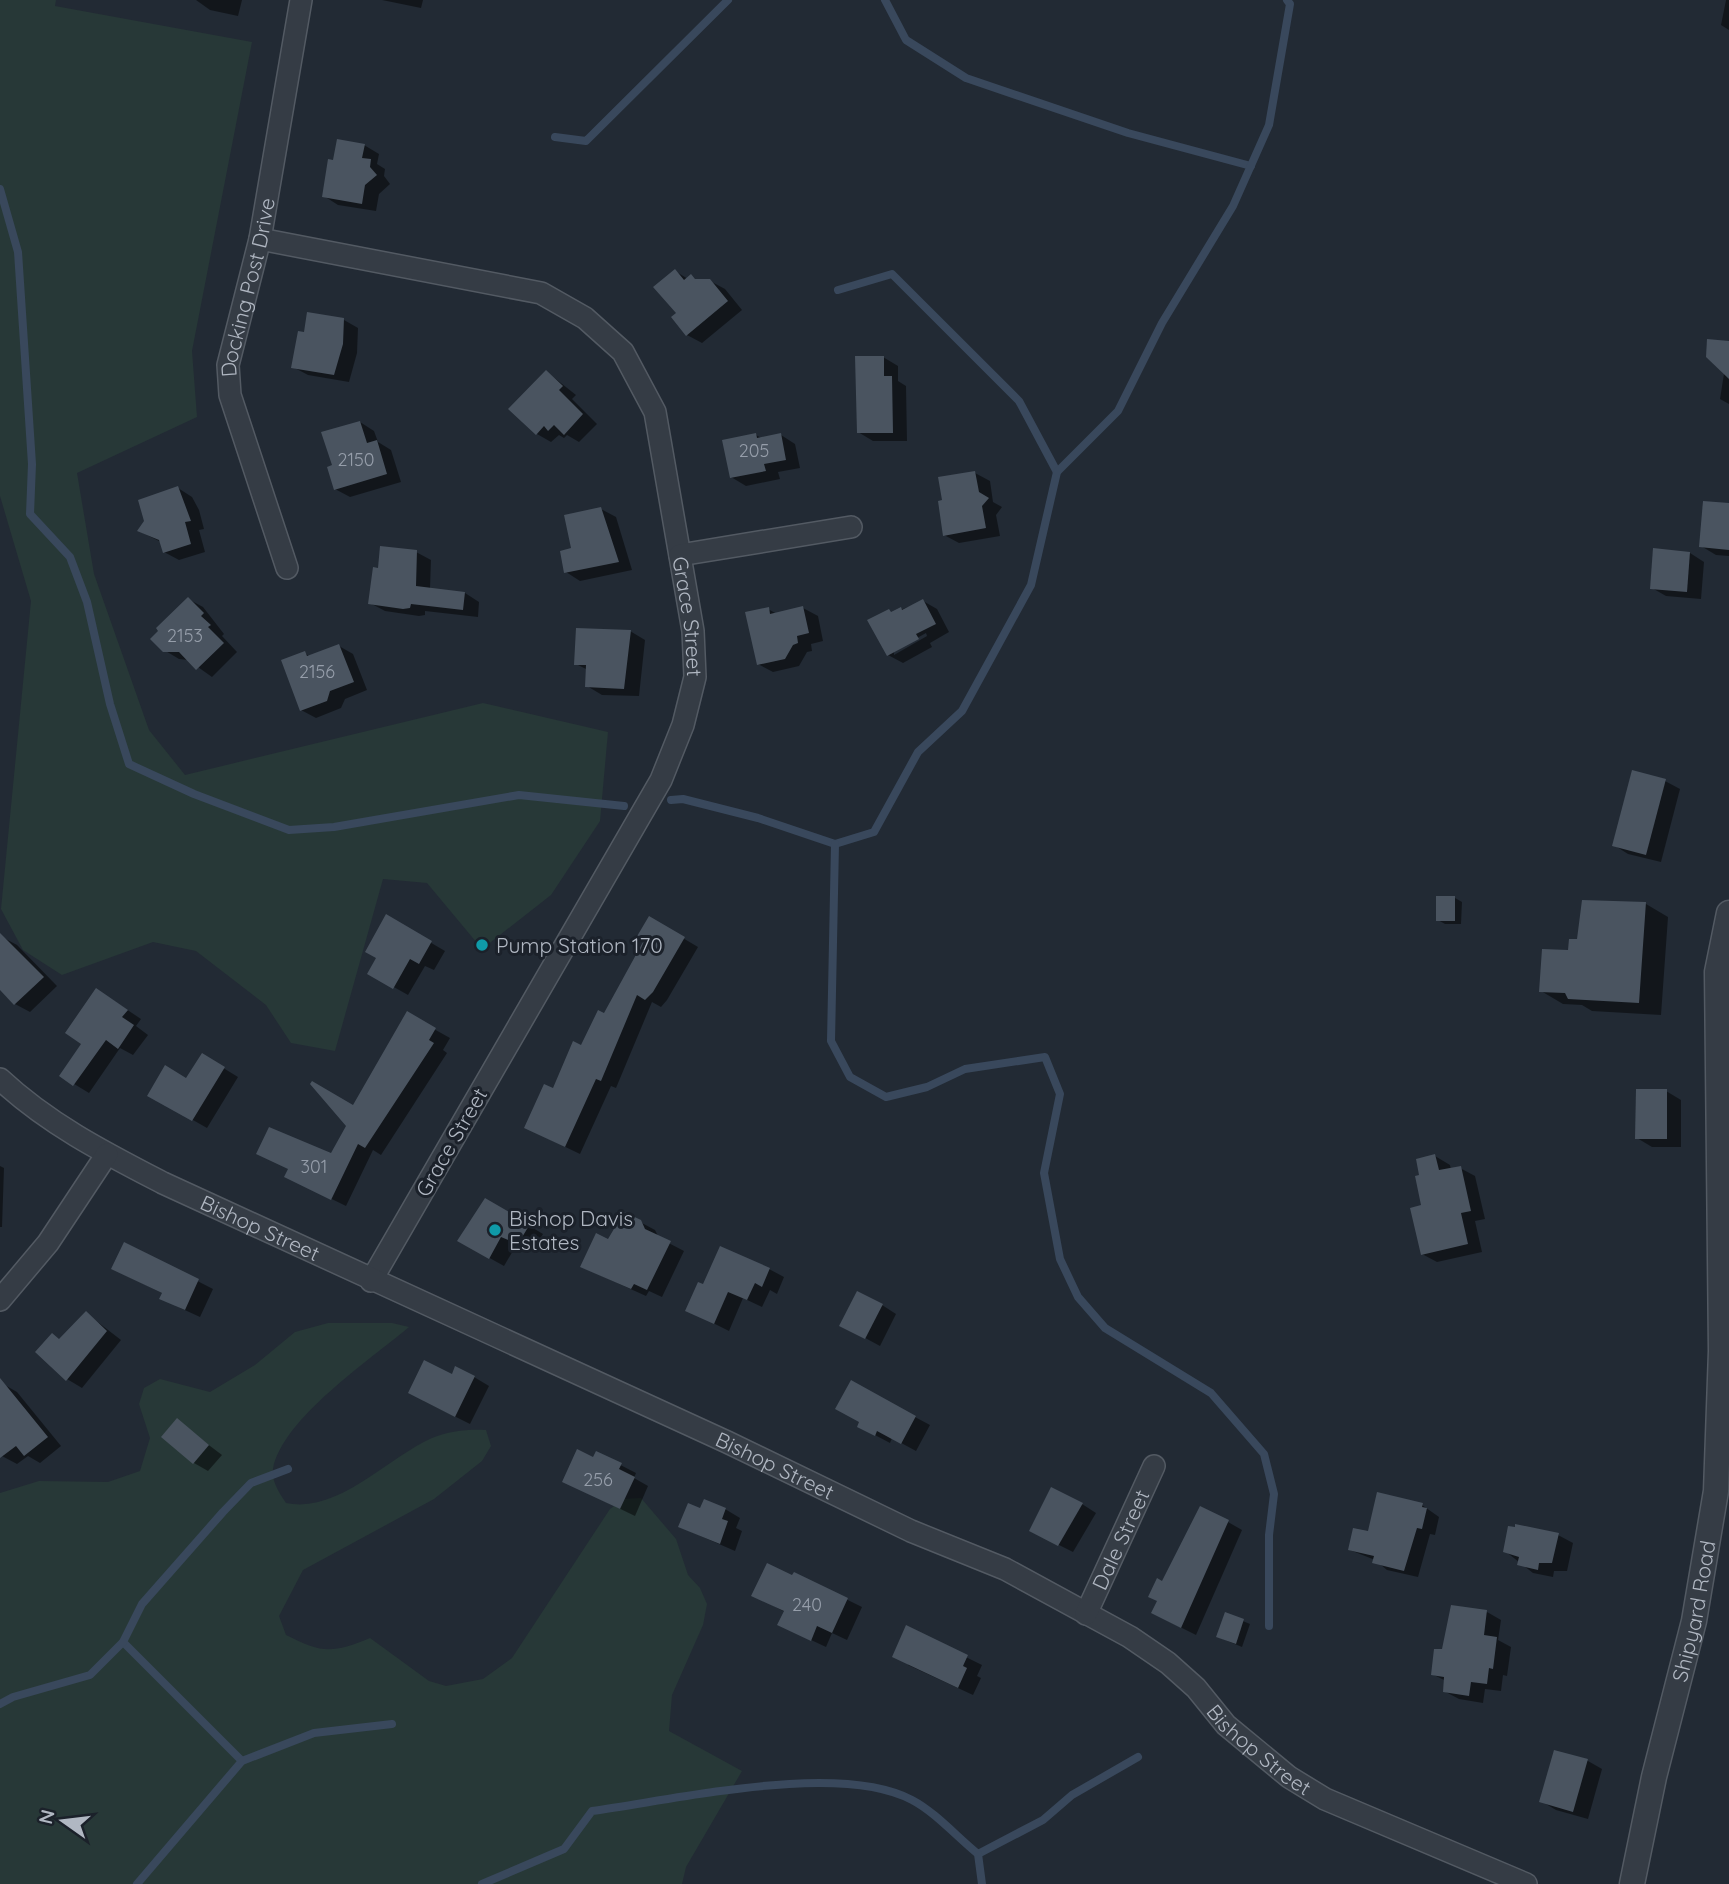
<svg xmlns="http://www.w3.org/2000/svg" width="1729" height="1884" font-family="Quicksand,sans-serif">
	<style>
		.green { fill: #273837 }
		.shadow { fill: #0007; fill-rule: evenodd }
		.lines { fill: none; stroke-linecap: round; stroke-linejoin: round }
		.stream { stroke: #39485c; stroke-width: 8 }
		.building { fill: #4a5460 }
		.minor-casing { stroke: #535a63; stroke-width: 24 }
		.tertiary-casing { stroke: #535a63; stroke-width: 27 }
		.minor { stroke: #353c45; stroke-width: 21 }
		.tertiary { stroke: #353c45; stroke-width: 24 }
		.culture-dot { fill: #0f9aa8; stroke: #1b212a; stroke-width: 2.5 }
		.labels { text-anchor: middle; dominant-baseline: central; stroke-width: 6; stroke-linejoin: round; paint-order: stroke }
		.number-label { font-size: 18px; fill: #969eaa }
		.street-label { font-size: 21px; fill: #b0b7c2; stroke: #1b212a }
		.poi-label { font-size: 21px; fill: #b0b7c2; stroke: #1b212a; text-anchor: start }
	</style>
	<rect width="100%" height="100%" fill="#222a34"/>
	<g class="green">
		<path d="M 0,0 L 56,0 L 55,6 L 252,42 L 192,351 L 197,417 L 77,473 L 94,574 L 149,730 L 185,775 L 483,703 L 608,732 L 600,821 L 551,895 L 482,949 L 427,883 L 383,879 L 335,1051 L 291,1043 L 266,1005 L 196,951 L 153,942 L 62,975 L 23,950 L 1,909 L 31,601 L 0,496 Z"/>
		<path d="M 328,1323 L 392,1323 L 409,1327 C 370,1360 282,1419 273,1469 C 271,1481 280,1494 286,1503 C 338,1514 387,1458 432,1438 C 449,1431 468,1429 486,1430 L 491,1446 L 482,1461 L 434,1499 L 303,1570 L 279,1616 L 286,1635 C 322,1653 331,1654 370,1638 L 429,1681 L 446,1686 L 483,1679 L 512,1658 L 610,1509 L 624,1499 L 641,1498 L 676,1539 L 688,1575 L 700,1588 L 707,1604 L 703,1625 L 672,1695 L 669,1731 L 742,1771 L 686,1867 L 682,1884 L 0,1884 L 0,1493 L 39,1481 L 108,1482 L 140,1471 L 150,1438 L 139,1404 L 144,1388 L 160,1379 L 210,1392 L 255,1365 L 295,1332 Z"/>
	</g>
	<g class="shadow">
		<path d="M 196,0 L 242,0 L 238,16 L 210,10 Z"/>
		<path d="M 382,0 L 423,0 L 421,8 Z"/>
		<path d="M 1726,0 L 1729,0 L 1729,30 L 1721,25 Z"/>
		<path d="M 364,145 L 379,154 L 377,164 L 385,169 L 384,176 L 390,184 L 379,194 L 376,211 L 338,205 L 324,196 L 335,162 Z"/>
		<path d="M 675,271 L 688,279 L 691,277 L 698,281 L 710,281 L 725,289 L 742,310 L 702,343 L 687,335 L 678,314 Z"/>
		<path d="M 344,320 L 358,328 L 357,353 L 349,382 L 308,375 L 293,367 L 305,334 Z"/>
		<path d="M 1729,342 L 1729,404 L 1720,399 Z"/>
		<path d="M 883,357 L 898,366 L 898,381 L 906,386 L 907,441 L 873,441 L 858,432 Z"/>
		<path d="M 547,372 L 576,395 L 572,399 L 597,424 L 579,442 L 567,435 L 564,438 L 559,435 L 551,442 L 537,434 Z"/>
		<path d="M 360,422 L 374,431 L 378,442 L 391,450 L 401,482 L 350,497 L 335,489 L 334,466 Z"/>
		<path d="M 756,435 L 763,439 L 781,435 L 795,444 L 800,468 L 778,472 L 780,479 L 746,486 L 731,477 Z"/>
		<path d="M 975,473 L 990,481 L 993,502 L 1002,507 L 996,515 L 1000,536 L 959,543 L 944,535 Z"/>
		<path d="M 178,488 L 192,497 L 199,510 L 204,529 L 199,530 L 205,552 L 179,560 L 164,552 L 161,542 L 139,531 Z"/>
		<path d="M 1729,505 L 1729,556 L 1716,555 L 1701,546 Z"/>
		<path d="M 601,509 L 616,517 L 632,570 L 580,581 L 566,572 L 573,550 Z"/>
		<path d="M 416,552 L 431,560 L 430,589 L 465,593 L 479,602 L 478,617 L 425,611 L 425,615 L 419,616 L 385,611 L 370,603 L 379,570 Z"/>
		<path d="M 1690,553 L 1704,562 L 1701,599 L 1666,596 L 1652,588 Z"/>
		<path d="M 188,599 L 203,607 L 224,634 L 222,636 L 237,652 L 212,677 L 188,660 L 179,659 L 164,650 Z"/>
		<path d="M 923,601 L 937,609 L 949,632 L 930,643 L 932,647 L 903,663 L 888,655 L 893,613 ZM 926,633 L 927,636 L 894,655 L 894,651 Z"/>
		<path d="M 803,608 L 818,616 L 823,641 L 811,644 L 812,651 L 807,652 L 799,666 L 773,672 L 758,664 L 768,609 L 777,614 Z"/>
		<path d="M 630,631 L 645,640 L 639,696 L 602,695 L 587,686 L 588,670 L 576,664 Z"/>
		<path d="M 339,646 L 353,654 L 367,690 L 345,699 L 341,708 L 316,718 L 301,710 L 304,653 L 311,657 Z"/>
		<path d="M 1665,781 L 1680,789 L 1661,862 L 1628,854 L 1614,845 Z"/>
		<path d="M 1455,898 L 1462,902 L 1461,924 L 1445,924 L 1438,920 Z"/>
		<path d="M 1646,904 L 1668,917 L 1661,1015 L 1592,1011 L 1582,1005 L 1563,1004 L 1541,991 L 1579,941 Z"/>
		<path d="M 387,917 L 445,951 L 434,970 L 425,966 L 408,995 L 369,973 L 378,957 Z"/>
		<path d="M 649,918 L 698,947 L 667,1000 L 661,1007 L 652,1002 L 616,1088 L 611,1086 L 580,1154 L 526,1128 L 604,1015 L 646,942 Z"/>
		<path d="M 2,937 L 17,945 L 57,986 L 30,1012 L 15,1004 L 0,987 Z"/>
		<path d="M 111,999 L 141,1019 L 136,1026 L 148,1035 L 133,1055 L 120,1048 L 89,1093 L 61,1076 Z"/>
		<path d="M 407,1014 L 450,1038 L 443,1050 L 447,1053 L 381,1155 L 373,1150 L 346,1206 L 301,1184 L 331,1155 L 348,1126 L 354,1108 Z"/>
		<path d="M 202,1055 L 238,1077 L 207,1128 L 149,1095 L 187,1080 Z"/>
		<path d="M 1666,1091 L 1681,1100 L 1681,1147 L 1652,1147 L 1637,1138 Z"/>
		<path d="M 1435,1156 L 1450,1165 L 1451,1170 L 1460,1168 L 1475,1176 L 1485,1219 L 1475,1221 L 1482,1252 L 1437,1262 L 1422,1254 L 1423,1206 Z"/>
		<path d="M 0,1166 L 4,1168 L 2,1227 L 0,1227 Z"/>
		<path d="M 486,1200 L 543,1234 L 533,1251 L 517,1244 L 504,1266 L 459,1241 Z"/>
		<path d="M 640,1222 L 655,1230 L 659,1238 L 684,1251 L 662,1297 L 649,1291 L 646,1296 L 582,1267 Z"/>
		<path d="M 125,1244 L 213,1289 L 200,1317 L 176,1306 L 164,1294 L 113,1269 Z"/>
		<path d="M 769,1269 L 784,1277 L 777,1294 L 770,1290 L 762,1307 L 743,1298 L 729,1331 L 687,1310 L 704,1286 Z"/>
		<path d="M 882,1305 L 896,1314 L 880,1346 L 856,1333 Z"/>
		<path d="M 86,1313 L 121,1340 L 82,1388 L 67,1379 L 37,1352 L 60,1340 Z"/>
		<path d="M 453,1376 L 474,1377 L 489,1386 L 470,1424 L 424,1401 Z"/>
		<path d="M 851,1383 L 930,1425 L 916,1451 L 892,1438 L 890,1443 L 873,1434 L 861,1422 Z"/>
		<path d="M 3,1384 L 17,1392 L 61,1446 L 40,1463 L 28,1456 L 17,1464 L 0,1455 L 0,1386 Z"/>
		<path d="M 177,1421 L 222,1455 L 208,1471 L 194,1463 Z"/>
		<path d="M 597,1453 L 636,1473 L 634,1478 L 648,1486 L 635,1516 L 579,1489 Z"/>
		<path d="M 1082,1504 L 1096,1513 L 1073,1552 L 1045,1538 Z"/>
		<path d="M 1422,1505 L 1439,1517 L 1435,1535 L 1430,1534 L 1418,1577 L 1387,1570 L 1375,1560 L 1350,1550 L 1369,1533 Z"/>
		<path d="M 725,1509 L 740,1518 L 736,1528 L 742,1531 L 735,1551 L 680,1527 L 701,1511 Z"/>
		<path d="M 1228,1522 L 1242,1530 L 1196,1635 L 1168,1621 L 1163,1583 Z"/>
		<path d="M 1558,1535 L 1573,1543 L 1567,1571 L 1554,1571 L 1553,1577 L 1533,1573 L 1505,1551 Z"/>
		<path d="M 795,1574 L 862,1607 L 847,1640 L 832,1633 L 826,1647 L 794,1632 L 785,1612 L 753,1595 Z"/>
		<path d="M 1487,1612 L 1501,1620 L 1498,1640 L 1511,1647 L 1507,1676 L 1503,1675 L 1501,1691 L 1485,1689 L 1483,1703 L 1459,1699 L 1444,1691 L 1446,1681 L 1432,1674 L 1444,1651 Z"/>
		<path d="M 1226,1614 L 1250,1624 L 1242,1647 L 1218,1637 Z"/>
		<path d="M 907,1628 L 982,1665 L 977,1676 L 981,1678 L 973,1695 L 908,1665 Z"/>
		<path d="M 1555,1752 L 1588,1761 L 1602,1769 L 1588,1819 L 1556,1810 L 1541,1801 Z"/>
	</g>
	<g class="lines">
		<g class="stream">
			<path d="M 885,0 L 906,40 L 966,78 L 1128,133 L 1251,166"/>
			<path d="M 555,137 L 586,141 L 728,0"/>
			<path d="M 0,189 L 18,252 L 32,464 L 30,514 L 70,557 L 87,602 L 110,704 L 129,764 L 194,794 L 289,830 L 334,827 L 519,795 L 624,806"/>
			<path d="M 838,290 L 892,274 L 1019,401 L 1057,472"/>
			<path d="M 671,800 L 683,799 L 758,818 L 835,844 L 874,832 L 918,752 L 962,711 L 1031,585 L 1057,472 L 1118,411 L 1162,323 L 1233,206 L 1269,125 L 1290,4 L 1287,0"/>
			<path d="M 835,844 L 831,1041 L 850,1077 L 886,1097 L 927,1087 L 965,1069 L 1045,1057 L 1060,1094 L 1044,1173 L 1060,1259 L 1078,1297 L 1105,1328 L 1211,1393 L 1264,1454 L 1274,1494 L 1269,1535 L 1269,1626"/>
			<path d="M 123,1642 L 242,1761"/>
			<path d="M 0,1704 L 13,1697 L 90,1675 L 123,1642 L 142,1604 L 223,1512 L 251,1483 L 288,1469"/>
			<path d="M 978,1854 L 1043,1820 L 1072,1795 L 1138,1757"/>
			<path d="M 137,1884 L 242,1761 L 314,1733 L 392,1724"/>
			<path d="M 482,1884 L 564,1849 L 592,1811 C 675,1800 838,1761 912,1800 C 935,1812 957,1837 978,1854 L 982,1884"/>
		</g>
	</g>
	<g class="building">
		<path d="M 337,139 L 365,144 L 362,158 L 371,159 L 370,167 L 377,175 L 365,185 L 362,204 L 322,197 L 328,159 L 333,160 Z"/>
		<path d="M 675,269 L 684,280 L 691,274 L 695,279 L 710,279 L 728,301 L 686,336 L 671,317 L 676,313 L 653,287 Z"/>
		<path d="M 307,312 L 344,318 L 343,344 L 334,375 L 291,368 L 298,331 L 304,332 Z"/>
		<path d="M 1707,339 L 1729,341 L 1729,379 L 1706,357 Z"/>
		<path d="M 855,356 L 884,356 L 884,376 L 892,376 L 893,433 L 857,433 Z"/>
		<path d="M 546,370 L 563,386 L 559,390 L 583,414 L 564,435 L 554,425 L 548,431 L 544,426 L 536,435 L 508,409 Z"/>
		<path d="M 360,421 L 367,443 L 377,440 L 387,474 L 334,490 L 327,467 L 332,465 L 321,432 Z"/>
		<path d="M 756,433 L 757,438 L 781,433 L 786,460 L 764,464 L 766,471 L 730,478 L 722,440 Z"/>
		<path d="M 975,471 L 979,492 L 989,498 L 982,506 L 986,528 L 943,536 L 938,501 L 942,500 L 938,477 Z"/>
		<path d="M 178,486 L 191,521 L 185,522 L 191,544 L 163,553 L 159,540 L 137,531 L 144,521 L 138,500 Z"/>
		<path d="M 1703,501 L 1729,503 L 1729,550 L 1699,547 Z"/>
		<path d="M 601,507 L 619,562 L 564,573 L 560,551 L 571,548 L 564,515 Z"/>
		<path d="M 380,546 L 417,550 L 416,586 L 465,592 L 463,610 L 411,604 L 410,608 L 403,609 L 368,604 L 373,567 L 378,568 Z"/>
		<path d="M 1653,548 L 1690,552 L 1687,592 L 1650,589 Z"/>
		<path d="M 188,597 L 204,613 L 201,616 L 211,625 L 208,627 L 224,643 L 196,670 L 179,652 L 163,652 L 150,639 L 158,631 L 156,628 Z"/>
		<path d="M 923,599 L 936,624 L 916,634 L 919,639 L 887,656 L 867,620 L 889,609 L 891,612 L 901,607 L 902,610 Z"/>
		<path d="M 803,606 L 809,633 L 797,636 L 798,643 L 793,645 L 785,659 L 757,665 L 745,612 L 769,607 L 770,614 Z"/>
		<path d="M 576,628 L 631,630 L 624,689 L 585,687 L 586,665 L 574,665 Z"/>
		<path d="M 339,644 L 354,682 L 330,691 L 327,701 L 300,711 L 281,660 L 305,651 L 307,656 Z"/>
		<path d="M 1632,770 L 1666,779 L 1646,855 L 1612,846 Z"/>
		<rect x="1436" y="896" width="19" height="25"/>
		<path d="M 1582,900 L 1646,902 L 1639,1003 L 1568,999 L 1565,993 L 1539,992 L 1542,949 L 1568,950 L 1569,939 L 1577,939 Z"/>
		<path d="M 386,914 L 432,941 L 419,964 L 410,959 L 393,989 L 367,974 L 376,958 L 365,952 Z"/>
		<path d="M 649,916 L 685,937 L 653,992 L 645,1000 L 637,995 L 601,1081 L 596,1079 L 565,1147 L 524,1128 L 544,1084 L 553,1088 L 573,1041 L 581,1045 L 598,1010 L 604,1013 L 643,942 L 636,938 Z"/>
		<path d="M 0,933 L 44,977 L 14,1005 L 0,990 Z"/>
		<path d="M 96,988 L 128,1010 L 122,1017 L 134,1025 L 118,1049 L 106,1040 L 73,1086 L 59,1076 L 81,1044 L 65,1033 Z"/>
		<path d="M 407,1011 L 436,1028 L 429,1040 L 434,1043 L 365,1148 L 358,1144 L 331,1200 L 284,1177 L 288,1169 L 256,1154 L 269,1127 L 331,1153 L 346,1126 L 310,1084 L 312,1081 L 353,1105 Z"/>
		<path d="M 202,1053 L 225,1067 L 192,1121 L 147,1096 L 165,1065 L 186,1078 Z"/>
		<path d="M 1636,1089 L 1667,1089 L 1667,1139 L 1635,1139 Z"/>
		<path d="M 1435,1154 L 1439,1170 L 1461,1166 L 1471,1211 L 1461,1213 L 1468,1244 L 1421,1255 L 1410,1208 L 1421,1205 L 1415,1176 L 1419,1175 L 1416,1159 Z"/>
		<path d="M 485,1198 L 530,1224 L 518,1244 L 501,1237 L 489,1259 L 457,1241 Z"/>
		<path d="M 624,1212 L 641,1220 L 645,1229 L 671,1241 L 647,1290 L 634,1284 L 631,1289 L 580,1267 L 596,1233 L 608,1239 Z"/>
		<path d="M 124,1242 L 199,1279 L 185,1310 L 159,1299 L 162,1293 L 111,1269 Z"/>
		<path d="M 720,1246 L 770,1268 L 762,1287 L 755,1283 L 747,1300 L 728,1292 L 714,1324 L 685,1311 L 698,1282 L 703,1284 Z"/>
		<path d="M 857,1291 L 883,1304 L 865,1339 L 839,1326 Z"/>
		<path d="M 86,1311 L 107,1331 L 66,1381 L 35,1352 L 52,1333 L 59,1339 Z"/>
		<path d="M 424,1360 L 452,1374 L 455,1366 L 475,1376 L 455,1417 L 408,1393 Z"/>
		<path d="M 0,1378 L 48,1437 L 24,1456 L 16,1446 L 0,1458 Z"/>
		<path d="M 851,1380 L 916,1416 L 901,1444 L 877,1431 L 875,1436 L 857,1427 L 859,1422 L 835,1409 Z"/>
		<path d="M 177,1418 L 209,1445 L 193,1464 L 161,1437 Z"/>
		<path d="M 577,1449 L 593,1457 L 596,1451 L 622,1463 L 619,1469 L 635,1477 L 620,1509 L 562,1482 Z"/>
		<path d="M 1051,1487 L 1083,1503 L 1058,1546 L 1029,1531 Z"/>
		<path d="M 1377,1492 L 1423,1503 L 1422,1507 L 1427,1508 L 1422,1529 L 1417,1528 L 1404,1571 L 1372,1563 L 1374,1556 L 1348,1550 L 1353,1528 L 1368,1531 Z"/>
		<path d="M 704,1499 L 726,1508 L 722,1519 L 728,1521 L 720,1544 L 678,1527 L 688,1503 L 700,1508 Z"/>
		<path d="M 1200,1506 L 1229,1520 L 1181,1628 L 1151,1613 L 1157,1601 L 1148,1597 L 1157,1578 L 1162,1581 Z"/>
		<path d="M 1515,1524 L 1559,1533 L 1552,1563 L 1539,1563 L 1538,1570 L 1517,1565 L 1519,1557 L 1503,1552 L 1508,1526 L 1515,1527 Z"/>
		<path d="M 767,1563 L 792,1575 L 794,1572 L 848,1598 L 832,1633 L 817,1626 L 811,1641 L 777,1625 L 784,1611 L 751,1596 Z"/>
		<path d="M 1451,1605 L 1487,1610 L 1484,1635 L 1497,1637 L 1493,1669 L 1489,1668 L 1487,1684 L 1471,1682 L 1469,1696 L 1443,1692 L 1444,1677 L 1431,1675 L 1434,1649 L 1442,1649 Z"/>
		<path d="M 1225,1612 L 1244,1619 L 1236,1644 L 1216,1637 Z"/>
		<path d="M 906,1625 L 968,1655 L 963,1666 L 967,1668 L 958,1688 L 892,1657 Z"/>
		<path d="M 1554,1750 L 1588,1759 L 1573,1812 L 1539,1802 Z"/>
	</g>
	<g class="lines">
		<defs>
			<g id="minor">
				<path id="s1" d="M 260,239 L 541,293 L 585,318 L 623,352 L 655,412 L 693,631 L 695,677 L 683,725 L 661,780 L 371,1281"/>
				<path d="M 680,555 L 851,527"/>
				<path id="s2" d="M 287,568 L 230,395 L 228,365 L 260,239 L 301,0"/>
				<path id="s3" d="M 0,1079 C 48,1124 105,1153 163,1183 L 727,1442 L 911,1531 L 1005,1569 L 1130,1637 L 1168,1663 L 1196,1688 L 1226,1725 L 1289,1777 L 1325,1799 L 1526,1884"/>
				<path d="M 0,1300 L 48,1243 L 107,1154"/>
				<path id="s4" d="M 1086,1614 L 1154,1466"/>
			</g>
			<g id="tertiary">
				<path id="s5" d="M 1632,1884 L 1654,1777 L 1694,1621 L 1716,1491 L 1721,1351 L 1717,972 L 1729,913"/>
			</g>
		</defs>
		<use href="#minor" class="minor-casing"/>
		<use href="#tertiary" class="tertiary-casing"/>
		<use href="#minor" class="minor"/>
		<use href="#tertiary" class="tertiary"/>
	</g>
	<g class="culture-dot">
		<circle cx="482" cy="945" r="7"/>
		<circle cx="495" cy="1230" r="7"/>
	</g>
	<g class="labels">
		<g class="number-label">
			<text x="754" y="450">205</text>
			<text x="356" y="459">2150</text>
			<text x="185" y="635">2153</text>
			<text x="317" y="671">2156</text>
			<text x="314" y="1166">301</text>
			<text x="598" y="1479">256</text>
			<text x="807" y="1604">240</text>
		</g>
		<g class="street-label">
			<text stroke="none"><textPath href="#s2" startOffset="292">Docking Post Drive</textPath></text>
			<text stroke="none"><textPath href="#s1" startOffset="663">Grace Street</textPath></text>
			<text transform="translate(451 1142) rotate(-60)">Grace Street</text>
			<text stroke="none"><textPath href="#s3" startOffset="301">Bishop Street</textPath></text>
			<text stroke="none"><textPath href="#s3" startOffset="868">Bishop Street</textPath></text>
			<text stroke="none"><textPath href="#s4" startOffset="82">Dale Street</textPath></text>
			<text stroke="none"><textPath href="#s5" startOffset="280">Shipyard Road</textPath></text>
			<text stroke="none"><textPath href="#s3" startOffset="1435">Bishop Street</textPath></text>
		</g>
		<g class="poi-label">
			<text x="496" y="945">Pump Station 170</text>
			<text x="509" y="1218">Bishop Davis<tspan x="509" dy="24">Estates</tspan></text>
		</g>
	</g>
	<g transform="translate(63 1821) rotate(284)" stroke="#1b212a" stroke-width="5" paint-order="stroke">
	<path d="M0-5L12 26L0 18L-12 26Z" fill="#b0b7c2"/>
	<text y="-10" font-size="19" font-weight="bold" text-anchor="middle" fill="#b0b7c2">N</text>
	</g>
</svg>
